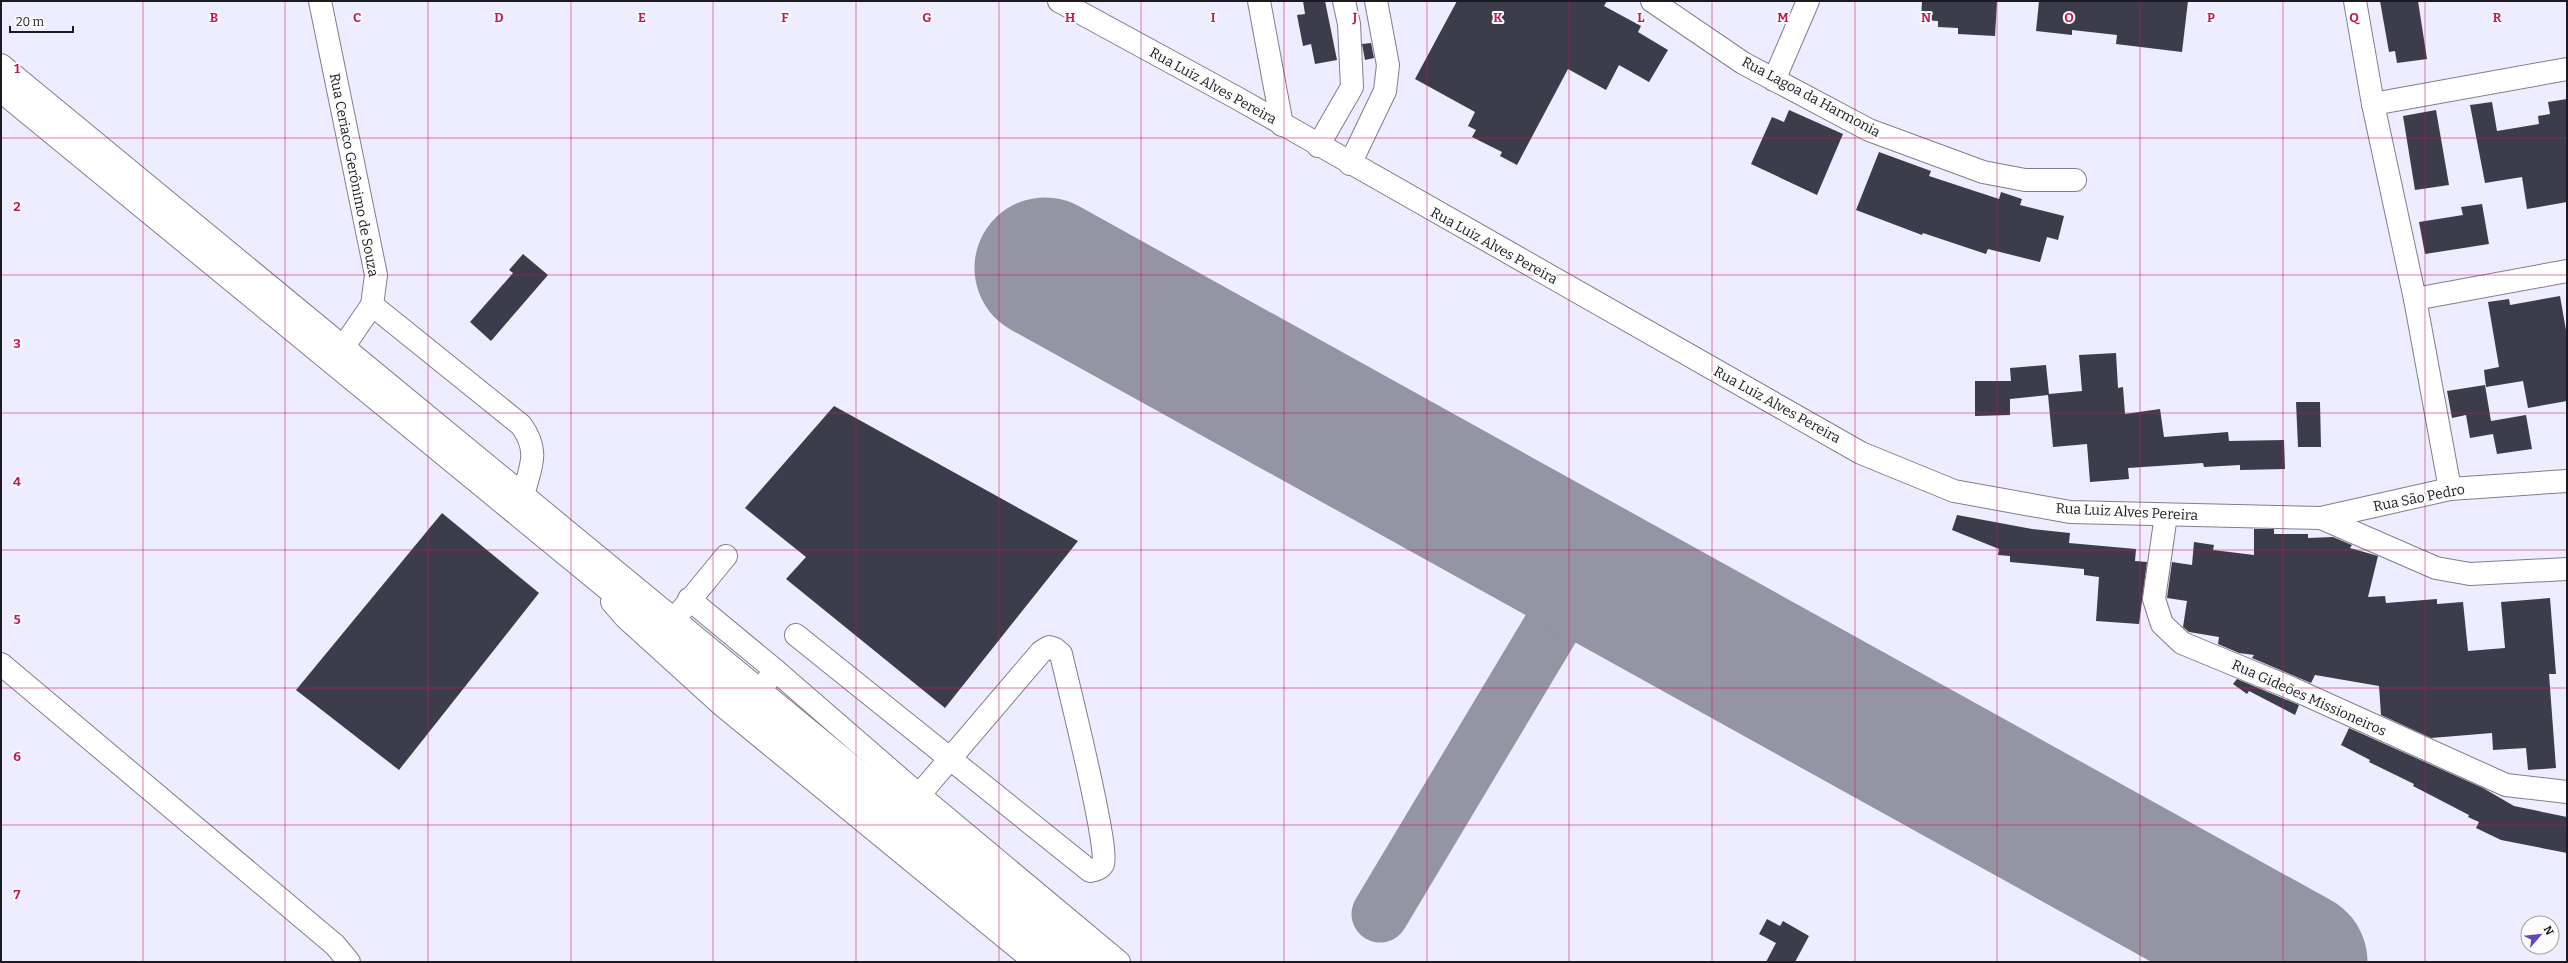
<svg xmlns="http://www.w3.org/2000/svg" width="2568" height="963" font-family="Bitter,serif">
	<style>
		.lines { fill: none; stroke-linecap: round; stroke-linejoin: round }
		.taxiway { stroke: #9594a2; stroke-width: 57 }
		.runway { stroke: #9594a2; stroke-width: 141 }
		.building { fill: #3d3c4a }
		.minor-casing { stroke: #7f7e8e; stroke-width: 24 }
		.major-casing { stroke: #7f7e8e; stroke-width: 24 }
		.minor { stroke: #fff; stroke-width: 22 }
		.major { stroke: #fff; stroke-width: 22 }
		.grid { fill: none; stroke: #c2185b; stroke-width: 1; stroke-opacity: 0.55 }
		.labels { text-anchor: middle; dominant-baseline: central; stroke-width: 4; stroke-linejoin: round; paint-order: stroke }
		.street-label { font-size: 14px; fill: #1a1a20; stroke: #fcfcfc }
		.grid-label { font-size: 13px; text-anchor: middle; font-weight: bold; fill: #c2185b; stroke: #fcfcfc; stroke-width: 4; stroke-linejoin: round; paint-order: stroke }
	</style>
	<rect width="100%" height="100%" fill="#eeedff"/>
	<g class="lines">
		<path class="taxiway" d="M 1380,914 L 1587,568"/>
		<path class="runway" d="M 1045,268 L 2297,962"/>
	</g>
	<g class="building">
		<path d="M 1303,1 L 1325,1 L 1337,60 L 1315,64 L 1311,44 L 1303,46 L 1297,15 L 1305,14 Z"/>
		<path d="M 1457,1 L 1607,1 L 1604,6 L 1641,26 L 1638,32 L 1668,50 L 1649,82 L 1619,65 L 1606,90 L 1568,69 L 1517,165 L 1500,156 L 1502,152 L 1472,137 L 1476,130 L 1468,126 L 1475,112 L 1415,79 Z"/>
		<path d="M 1922,1 L 1997,1 L 1995,36 L 1958,34 L 1958,28 L 1938,27 L 1938,21 L 1921,20 Z"/>
		<path d="M 2039,1 L 2188,1 L 2182,52 L 2116,44 L 2117,35 L 2072,30 L 2072,35 L 2036,31 Z"/>
		<path d="M 2380,1 L 2418,1 L 2427,59 L 2397,63 L 2395,51 L 2389,52 Z"/>
		<path d="M 1371,43 L 1374,58 L 1365,60 L 1362,44 Z"/>
		<path d="M 2567,99 L 2567,202 L 2527,209 L 2522,177 L 2485,183 L 2470,105 L 2492,102 L 2497,131 L 2539,124 L 2538,116 L 2550,114 L 2548,102 Z"/>
		<path d="M 1789,110 L 1843,134 L 1817,195 L 1751,164 L 1772,117 L 1784,122 Z"/>
		<path d="M 2436,110 L 2449,185 L 2415,190 L 2403,116 Z"/>
		<path d="M 1879,152 L 1931,171 L 1929,176 L 1999,199 L 2001,192 L 2022,199 L 2020,205 L 2064,216 L 2058,240 L 2047,237 L 2040,262 L 1988,249 L 1986,254 L 1923,233 L 1922,235 L 1856,210 Z"/>
		<path d="M 2482,204 L 2489,244 L 2425,254 L 2419,222 L 2463,215 L 2461,207 Z"/>
		<path d="M 523,254 L 548,275 L 491,341 L 470,322 L 513,273 L 509,270 Z"/>
		<path d="M 2560,296 L 2567,336 L 2567,401 L 2528,408 L 2523,381 L 2486,387 L 2484,370 L 2499,367 L 2488,302 L 2509,299 L 2510,305 Z"/>
		<path d="M 2116,353 L 2118,388 L 2123,387 L 2125,414 L 2160,409 L 2164,437 L 2228,432 L 2229,441 L 2284,440 L 2285,469 L 2240,470 L 2240,465 L 2204,467 L 2203,463 L 2128,468 L 2129,479 L 2090,482 L 2087,444 L 2053,447 L 2048,395 L 2010,399 L 2010,415 L 1975,416 L 1975,381 L 2011,381 L 2010,368 L 2046,365 L 2049,394 L 2082,391 L 2079,355 Z"/>
		<path d="M 2485,385 L 2491,421 L 2526,415 L 2532,449 L 2497,454 L 2493,434 L 2470,438 L 2466,415 L 2452,418 L 2447,391 Z"/>
		<path d="M 2296,402 L 2320,402 L 2321,447 L 2298,447 Z"/>
		<path d="M 834,406 L 1078,541 L 945,708 L 786,579 L 806,557 L 745,508 Z"/>
		<path d="M 442,513 L 539,593 L 399,770 L 296,690 Z"/>
		<path d="M 1957,515 L 2032,529 L 2070,533 L 2069,543 L 2136,549 L 2135,561 L 2147,562 L 2139,624 L 2096,621 L 2099,577 L 2084,575 L 2084,569 L 2010,562 L 2010,556 L 1998,555 L 1999,549 L 1952,530 Z"/>
		<path d="M 2254,529 L 2274,529 L 2274,534 L 2308,534 L 2308,538 L 2333,537 L 2352,545 L 2350,548 L 2378,556 L 2368,597 L 2385,596 L 2386,603 L 2437,599 L 2437,604 L 2463,602 L 2468,651 L 2505,648 L 2501,602 L 2550,598 L 2556,674 L 2549,674 L 2556,768 L 2528,770 L 2526,748 L 2493,750 L 2492,733 L 2431,738 L 2381,715 L 2379,686 L 2315,675 L 2311,683 L 2252,658 L 2254,655 L 2239,653 L 2218,644 L 2219,637 L 2189,632 L 2183,627 L 2187,601 L 2167,598 L 2172,562 L 2192,565 L 2194,542 L 2214,545 L 2213,550 L 2254,555 Z"/>
		<path d="M 2237,679 L 2299,705 L 2295,715 L 2249,691 L 2247,694 L 2233,684 Z"/>
		<path d="M 2349,728 L 2483,788 L 2514,806 L 2567,817 L 2567,853 L 2501,840 L 2476,828 L 2479,822 L 2468,817 L 2469,815 L 2413,786 L 2414,784 L 2369,762 L 2370,760 L 2341,745 Z"/>
		<path d="M 1767,919 L 1780,926 L 1783,921 L 1809,936 L 1795,962 L 1766,962 L 1776,943 L 1759,934 Z"/>
	</g>
	<g class="lines">
		<defs>
			<g id="minor">
				<path d="M 320,1 L 376,275 L 372,305 L 333,362"/>
				<path d="M 1059,1 L 1237,98 L 1861,453 L 1954,491 L 2070,512 L 2321,518 L 2436,568 L 2470,574 L 2567,569"/>
				<path d="M 1259,1 L 1282,125"/>
				<path d="M 1652,1 L 1743,63 L 1869,130 L 1983,172 L 2025,180 L 2075,180"/>
				<path d="M 2355,1 L 2373,104 L 2415,299 L 2450,489"/>
				<path d="M 1774,80 L 1808,1"/>
				<path d="M 2373,104 L 2567,69"/>
				<path d="M 1318,146 L 1352,87 L 1349,24 L 1344,1"/>
				<path d="M 1350,164 L 1385,91 L 1388,65 L 1376,1"/>
				<path d="M 2415,299 L 2567,271"/>
				<path d="M 372,305 L 521,425 C 540,451 531,466 523,495"/>
				<path d="M 2166,515 L 2154,599 L 2162,624 L 2182,643 L 2291,688 L 2506,785 L 2567,792"/>
				<path d="M 2321,518 L 2450,489 L 2567,481"/>
				<path d="M 689,599 L 775,670 L 767,681"/>
				<path d="M 612,602 L 625,617 L 723,706 L 1035,962"/>
				<path d="M 681,611 L 726,556"/>
				<path d="M 1,664 L 335,945 L 349,962"/>
				<path d="M 775,670 L 919,795 L 1041,652 L 1049,647 L 1055,649 L 1061,654 C 1067,680 1110,851 1103,864 C 1100,869 1095,870 1090,871 L 796,635"/>
				<path d="M 919,795 L 1119,962"/>
			</g>
			<g id="major">
				<path d="M 1,65 L 1090,962"/>
				<path d="M 1,91 L 1062,962"/>
			</g>
		</defs>
		<use href="#minor" class="minor-casing"/>
		<use href="#major" class="major-casing"/>
		<use href="#minor" class="minor"/>
		<use href="#major" class="major"/>
	</g>
	<path class="grid" d="M 143,1 L 143,962M 285,1 L 285,962M 428,1 L 428,962M 571,1 L 571,962M 713,1 L 713,962M 856,1 L 856,962M 999,1 L 999,962M 1141,1 L 1141,962M 1284,1 L 1284,962M 1427,1 L 1427,962M 1569,1 L 1569,962M 1712,1 L 1712,962M 1855,1 L 1855,962M 1997,1 L 1997,962M 2140,1 L 2140,962M 2283,1 L 2283,962M 2425,1 L 2425,962M 1,138 L 2567,138M 1,275 L 2567,275M 1,413 L 2567,413M 1,550 L 2567,550M 1,688 L 2567,688M 1,825 L 2567,825"/>
	<g class="labels">
		<g class="street-label">
			<text transform="translate(1213 86) rotate(29)">Rua Luiz Alves Pereira</text>
			<text transform="translate(1811 97) rotate(28)">Rua Lagoa da Harmonia</text>
			<text transform="translate(354 175) rotate(79)">Rua Ceriaco Gerônimo de Souza</text>
			<text transform="translate(1494 246) rotate(29)">Rua Luiz Alves Pereira</text>
			<text transform="translate(1777 405) rotate(29)">Rua Luiz Alves Pereira</text>
			<text transform="translate(2419 498) rotate(-11)">Rua São Pedro</text>
			<text transform="translate(2127 512) rotate(3)">Rua Luiz Alves Pereira</text>
			<text transform="translate(2309 698) rotate(24)">Rua Gideões Missioneiros</text>
		</g>
	</g>
	<g class="grid-label">
		<text x="214" y="22">B</text>
		<text x="357" y="22">C</text>
		<text x="499" y="22">D</text>
		<text x="642" y="22">E</text>
		<text x="785" y="22">F</text>
		<text x="927" y="22">G</text>
		<text x="1070" y="22">H</text>
		<text x="1213" y="22">I</text>
		<text x="1355" y="22">J</text>
		<text x="1498" y="22">K</text>
		<text x="1641" y="22">L</text>
		<text x="1783" y="22">M</text>
		<text x="1926" y="22">N</text>
		<text x="2069" y="22">O</text>
		<text x="2211" y="22">P</text>
		<text x="2354" y="22">Q</text>
		<text x="2497" y="22">R</text>
		<text x="17" y="73">1</text>
		<text x="17" y="211">2</text>
		<text x="17" y="348">3</text>
		<text x="17" y="486">4</text>
		<text x="17" y="624">5</text>
		<text x="17" y="761">6</text>
		<text x="17" y="899">7</text>
	</g>
	<rect width="2568" height="963" fill="none" stroke="#1a1a20" stroke-width="4"/>
	<g transform="translate(2540 935) rotate(62)"><circle r="19" fill="#fcfcfc" stroke="#a2a2a4"/>
	<path d="M0-3L7 15L0 10L-7 15Z" fill="#6146bf"/>
	<text y="-6" font-size="11" font-weight="bold" text-anchor="middle" fill="#1a1a20">N</text>
	</g>
	<path d="M10 26v6h63v-6" fill="none" stroke="#1a1a20" stroke-width="2"/>
	<text x="16" y="26" font-size="12" fill="#1a1a20" stroke="#fcfcfc" stroke-width="3" paint-order="stroke">20 m</text>
</svg>
